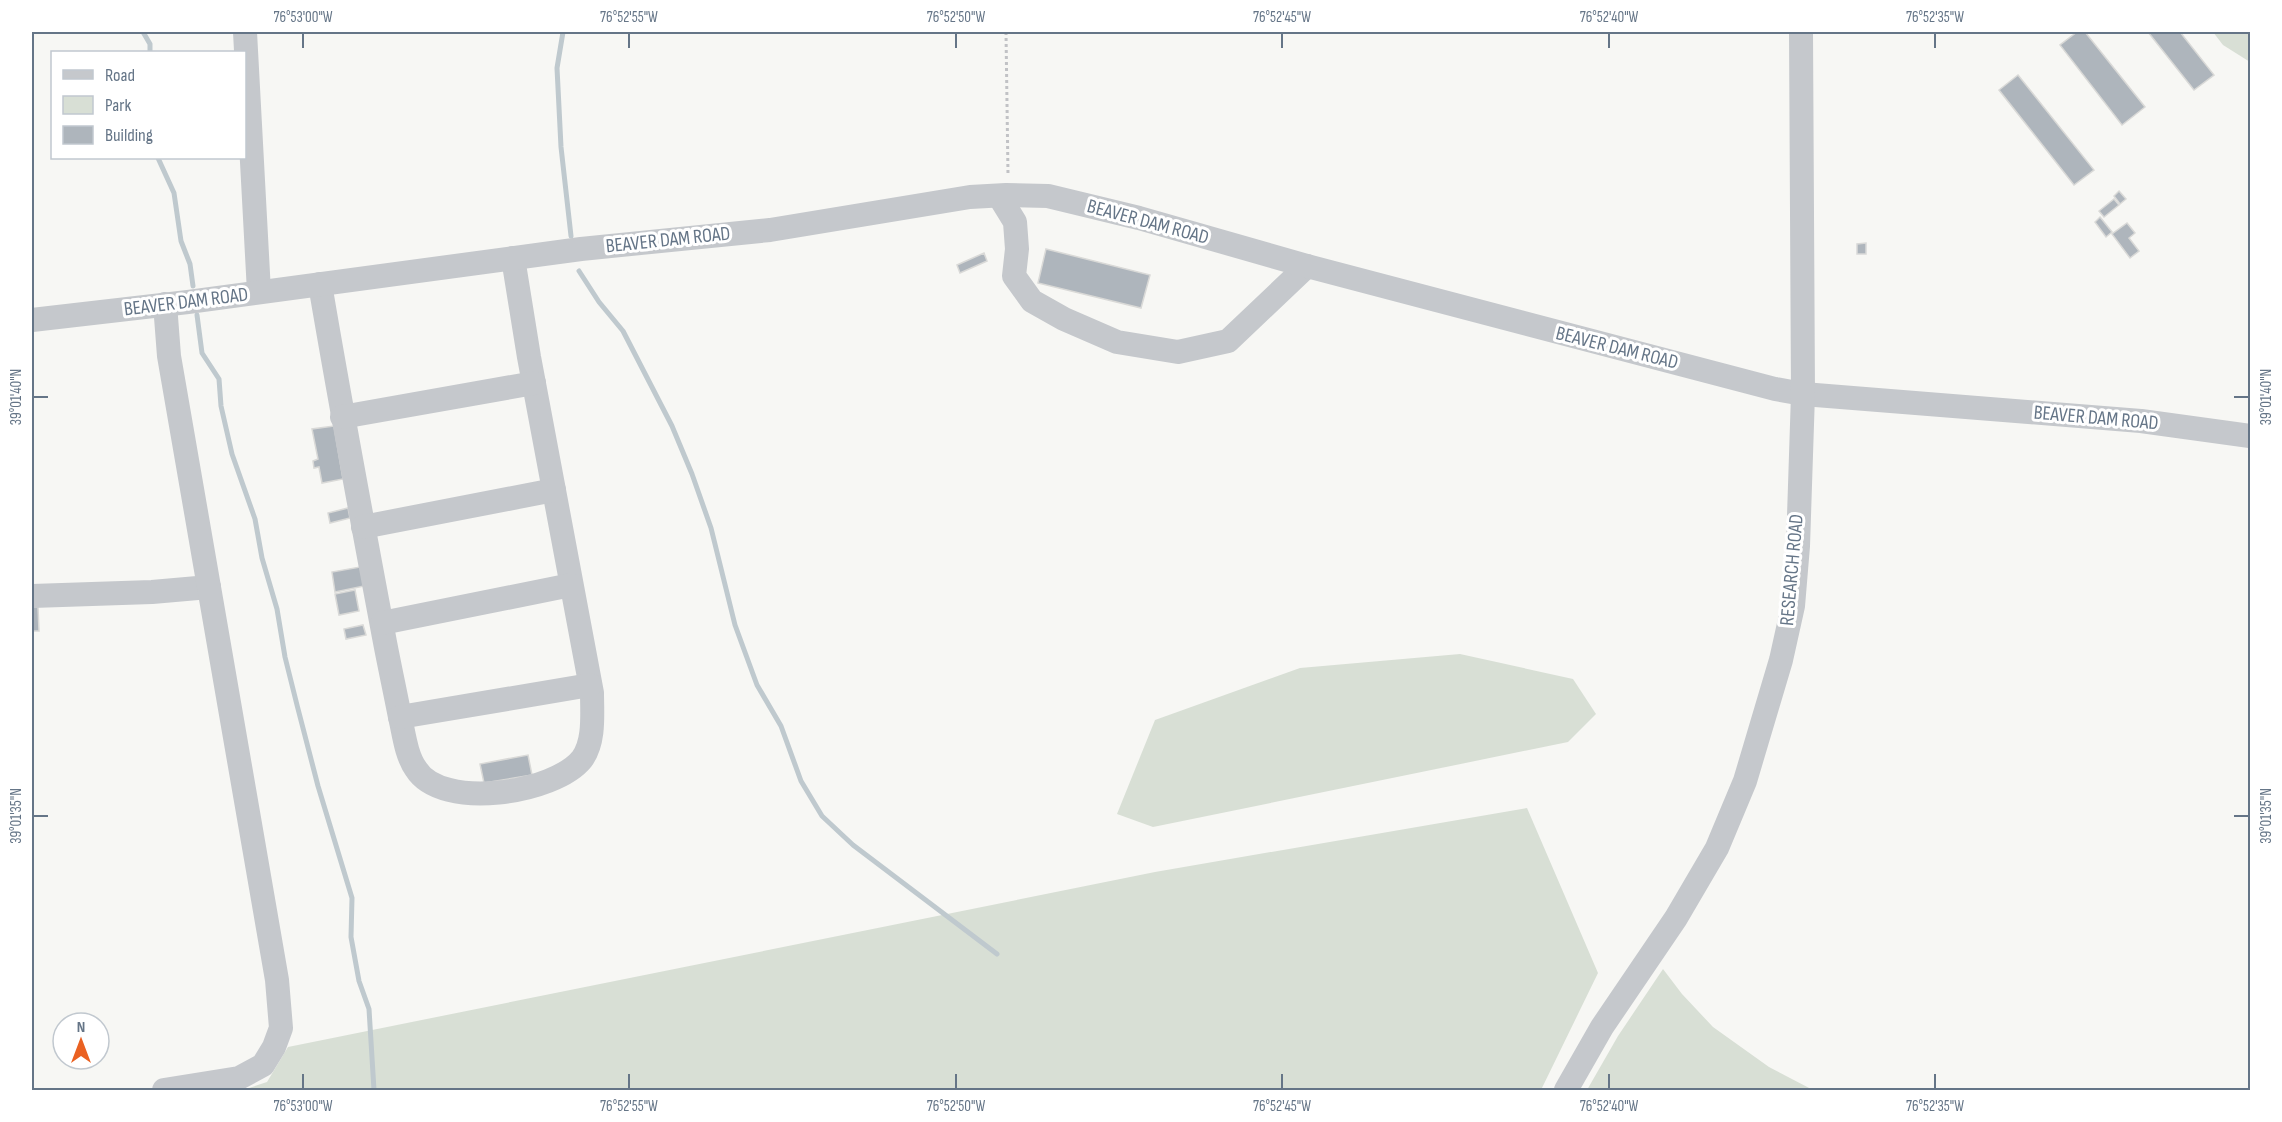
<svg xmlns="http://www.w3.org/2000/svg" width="2282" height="1122" font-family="'Sofia Sans Condensed',sans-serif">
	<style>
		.green { fill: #d8dfd5 }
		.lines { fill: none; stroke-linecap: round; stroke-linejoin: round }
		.stream { stroke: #bfc9ce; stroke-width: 5 }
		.building { fill: #aeb5bc; stroke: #d9d9d7; stroke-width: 1.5 }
		.path { stroke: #c1c2c5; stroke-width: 3; stroke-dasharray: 3 3; stroke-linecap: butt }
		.minor { stroke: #c5c8cc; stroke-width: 24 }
		.ticks { fill: none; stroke: #657587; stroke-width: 2 }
		.labels { text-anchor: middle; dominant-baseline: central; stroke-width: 6; stroke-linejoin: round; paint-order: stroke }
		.street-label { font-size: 20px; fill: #657587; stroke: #fff }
		.neatline { fill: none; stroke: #657587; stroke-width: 2 }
		.ticks-label { font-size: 15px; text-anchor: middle; fill: #657587 }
	</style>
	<rect width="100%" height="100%" fill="#f7f7f4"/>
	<g class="green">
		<path d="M 2213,32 L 2250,32 L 2250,62 L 2223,45 Z"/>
		<path d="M 1460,654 L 1573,679 L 1596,714 L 1568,742 L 1153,827 L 1117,814 L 1155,720 L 1300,668 Z"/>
		<path d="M 1527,808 L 1598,973 L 1541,1090 L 243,1090 L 267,1082 L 288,1047 L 1155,872 Z"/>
		<path d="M 1663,969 L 1682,994 L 1713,1027 L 1769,1067 L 1813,1090 L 1587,1090 L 1618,1036 Z"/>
	</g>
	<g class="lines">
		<g class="stream">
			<path d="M 143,32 L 150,44 L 150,52"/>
			<path d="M 563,32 L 557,68 L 561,147 L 571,236"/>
			<path d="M 158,158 L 174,193 L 181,241 L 190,264 L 193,286"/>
			<path d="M 579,271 L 599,302 L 623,331 L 672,426 L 692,474 L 711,528 L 735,625 L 757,685 L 781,726 L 801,781 L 822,816 L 853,845 L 997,954"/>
			<path d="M 197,315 L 202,353 L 219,379 L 221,406 L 232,454 L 255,519 L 262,558 L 277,609 L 285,657 L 297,705 L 318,786 L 352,898 L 351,937 L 359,981 L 369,1009 L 374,1090"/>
		</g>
	</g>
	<g class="building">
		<path d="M 2077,32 L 2085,32 L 2145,107 L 2122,125 L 2060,45 Z"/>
		<path d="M 2148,32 L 2180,32 L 2214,75 L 2194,90 Z"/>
		<path d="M 2018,75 L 2094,170 L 2074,185 L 1999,90 Z"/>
		<path d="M 2119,191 L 2126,199 L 2120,204 L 2114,196 Z"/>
		<path d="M 2114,199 L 2119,205 L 2104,217 L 2099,211 Z"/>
		<path d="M 2100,217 L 2112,232 L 2106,237 L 2095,222 Z"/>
		<path d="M 2127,223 L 2135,233 L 2129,238 L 2139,251 L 2130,258 L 2112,234 Z"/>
		<path d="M 1866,243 L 1866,254 L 1857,254 L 1857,244 Z"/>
		<path d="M 1046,249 L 1150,275 L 1141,308 L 1038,283 Z"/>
		<path d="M 984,253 L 987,261 L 960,273 L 957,265 Z"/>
		<path d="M 334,426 L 343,479 L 322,483 L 319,467 L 314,468 L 313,461 L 318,459 L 312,429 Z"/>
		<path d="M 348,508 L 350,518 L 330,523 L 328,513 Z"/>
		<path d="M 360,567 L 364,586 L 335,592 L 332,572 Z"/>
		<path d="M 355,590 L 359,611 L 339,615 L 335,594 Z"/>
		<path d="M 32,607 L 38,607 L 39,631 L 32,631 Z"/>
		<path d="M 363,625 L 366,635 L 346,639 L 344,629 Z"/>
		<path d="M 528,755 L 532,775 L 484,783 L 480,764 Z"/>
	</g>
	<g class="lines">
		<path class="path" d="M 1006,32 L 1008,174"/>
		<g class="minor">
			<path d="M 245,32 L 259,292"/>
			<path d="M 999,196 L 1015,222 L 1017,249 L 1014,276 L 1032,301 L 1064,319 L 1117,342 L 1178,352 L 1228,341 L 1307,266"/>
			<path d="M 320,284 C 340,402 362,520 384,637 C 389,664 395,691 400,717 C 404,734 406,755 416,769 C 442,811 555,793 582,759 C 595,741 592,714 592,693 L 529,357 L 513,258"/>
			<path d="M 32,320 L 188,302 L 581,249 L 770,230 L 970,197 L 1006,195 L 1048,196 L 1139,218 L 1307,266 L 1775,389 L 1803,394 L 2141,421 L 2250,436"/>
			<path d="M 342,417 L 534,383"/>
			<path d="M 363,527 L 554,490"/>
			<path d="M 32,596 L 152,592 L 209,587"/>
			<path d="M 382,623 L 571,585"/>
			<path d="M 400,717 L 590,685"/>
			<path d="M 164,1090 L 239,1078 L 263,1065 L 274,1047 L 281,1028 L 277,980 L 169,356 L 165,304"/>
			<path d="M 1566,1090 L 1602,1027 L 1676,918 L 1717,848 L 1745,781 L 1781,660 L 1793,606 L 1798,546 L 1803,394 L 1801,32"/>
		</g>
	</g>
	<path class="ticks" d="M 303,33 L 303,48M 629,33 L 629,48M 956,33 L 956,48M 1282,33 L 1282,48M 1609,33 L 1609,48M 1935,33 L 1935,48M 33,397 L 48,397M 2234,397 L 2249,397M 33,816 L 48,816M 2234,816 L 2249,816M 303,1074 L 303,1089M 629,1074 L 629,1089M 956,1074 L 956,1089M 1282,1074 L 1282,1089M 1609,1074 L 1609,1089M 1935,1074 L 1935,1089"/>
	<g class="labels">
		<g class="street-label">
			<text transform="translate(1148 222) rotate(15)">BEAVER DAM ROAD</text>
			<text transform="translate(668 240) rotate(-6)">BEAVER DAM ROAD</text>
			<text transform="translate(186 302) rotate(-7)">BEAVER DAM ROAD</text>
			<text transform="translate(1617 348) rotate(14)">BEAVER DAM ROAD</text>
			<text transform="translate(2096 418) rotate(5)">BEAVER DAM ROAD</text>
			<text transform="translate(1792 570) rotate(-85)">RESEARCH ROAD</text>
		</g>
	</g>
	<rect width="2282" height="1122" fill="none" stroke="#ffffff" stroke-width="66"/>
	<rect x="51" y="51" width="195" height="108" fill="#ffffff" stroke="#c1c8cf" stroke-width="1.5"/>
	<rect x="63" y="70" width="30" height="9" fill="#c5c8cc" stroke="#c1c8cf" stroke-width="1.5"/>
	<text x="105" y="81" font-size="18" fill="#657587">Road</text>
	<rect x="63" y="96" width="30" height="18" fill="#d8dfd5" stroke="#c1c8cf" stroke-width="1.5"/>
	<text x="105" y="111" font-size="18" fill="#657587">Park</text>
	<rect x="63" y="126" width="30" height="18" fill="#aeb5bc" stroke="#c1c8cf" stroke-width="1.5"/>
	<text x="105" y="141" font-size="18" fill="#657587">Building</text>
	<g transform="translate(81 1041)"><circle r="28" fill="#ffffff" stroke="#c1c8cf" stroke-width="1.5"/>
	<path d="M0-4.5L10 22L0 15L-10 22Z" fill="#ea6121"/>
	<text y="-9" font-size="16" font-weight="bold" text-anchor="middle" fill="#657587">N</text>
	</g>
	<rect x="33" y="33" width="2216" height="1056" class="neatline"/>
	<g class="ticks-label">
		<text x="303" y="22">76°53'00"W</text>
		<text x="629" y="22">76°52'55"W</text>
		<text x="956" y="22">76°52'50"W</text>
		<text x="1282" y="22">76°52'45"W</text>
		<text x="1609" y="22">76°52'40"W</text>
		<text x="1935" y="22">76°52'35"W</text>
		<text transform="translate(16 397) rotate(-90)" y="5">39°01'40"N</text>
		<text transform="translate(2266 397) rotate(-90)" y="5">39°01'40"N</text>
		<text transform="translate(16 816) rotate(-90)" y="5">39°01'35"N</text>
		<text transform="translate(2266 816) rotate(-90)" y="5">39°01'35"N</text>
		<text x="303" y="1111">76°53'00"W</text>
		<text x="629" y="1111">76°52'55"W</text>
		<text x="956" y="1111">76°52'50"W</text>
		<text x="1282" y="1111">76°52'45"W</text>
		<text x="1609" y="1111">76°52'40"W</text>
		<text x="1935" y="1111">76°52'35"W</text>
	</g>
</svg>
